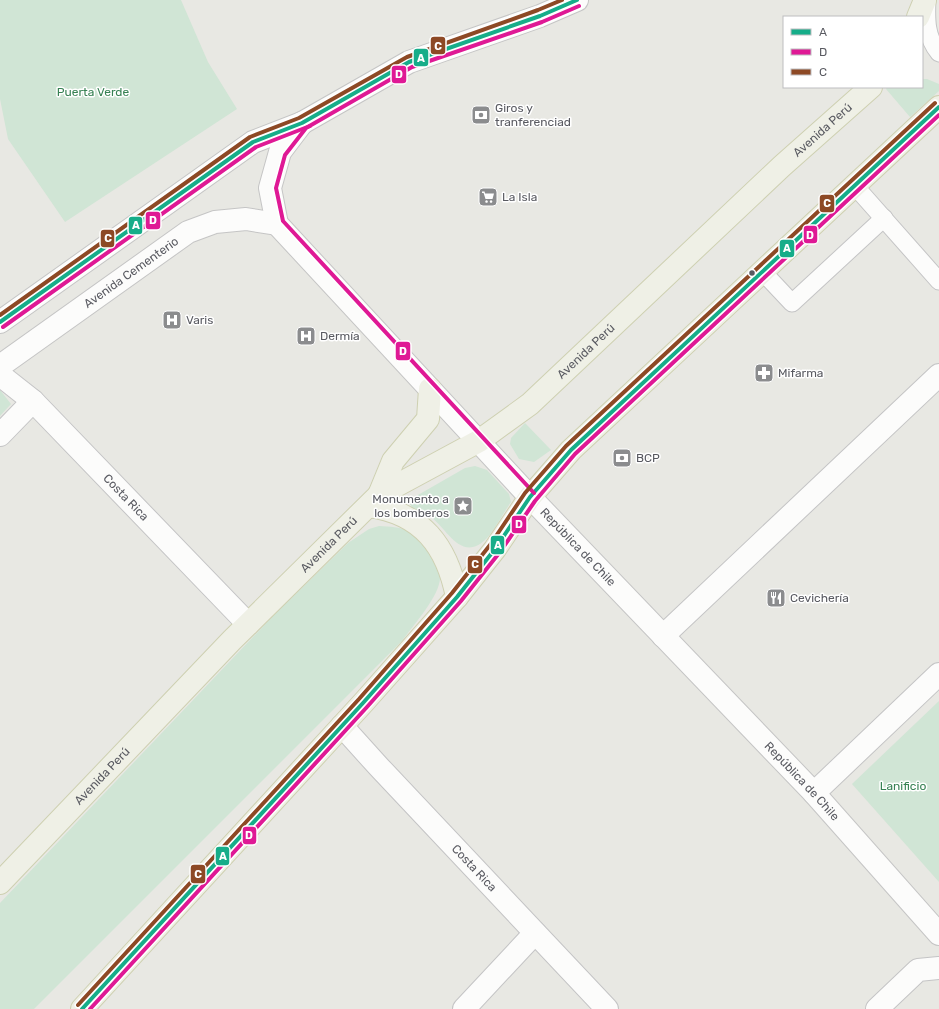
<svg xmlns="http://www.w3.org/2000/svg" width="939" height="1009" font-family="Rubik,sans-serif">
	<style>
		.green { fill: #d0e5d5 }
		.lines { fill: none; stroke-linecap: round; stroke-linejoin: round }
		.service-casing { stroke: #c4c4c5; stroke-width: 19 }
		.minor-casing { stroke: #c4c4c5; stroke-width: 24 }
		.secondary-casing { stroke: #c5c5c5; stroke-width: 24 }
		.primary-casing { stroke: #ced0b1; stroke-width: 24 }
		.service { stroke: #fcfcfb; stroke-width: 17 }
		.minor { stroke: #fcfcfb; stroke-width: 22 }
		.secondary { stroke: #fcfcfb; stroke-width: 22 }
		.primary { stroke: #eff0e6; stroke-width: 22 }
		.bus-1-casing { stroke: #fff; stroke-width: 7 }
		.bus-2-casing { stroke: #fff; stroke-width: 7 }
		.bus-3-casing { stroke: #fff; stroke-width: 7 }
		.bus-1 { stroke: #16ad89; stroke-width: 4 }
		.bus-2 { stroke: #df1995; stroke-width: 4 }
		.bus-3 { stroke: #8d4925; stroke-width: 4 }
		.bus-dot { fill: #595a61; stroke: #fff; stroke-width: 1.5 }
		.labels { text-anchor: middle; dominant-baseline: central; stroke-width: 3; stroke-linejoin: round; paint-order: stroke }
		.park-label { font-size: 12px; fill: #378153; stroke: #fff }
		.poi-label { font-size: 12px; fill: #595a61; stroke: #fff; text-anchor: start }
		.street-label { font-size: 12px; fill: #595a61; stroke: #fff }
		.line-badge { stroke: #fff; stroke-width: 1.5 }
		.badge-label { font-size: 11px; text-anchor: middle; font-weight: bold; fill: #fff }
	</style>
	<rect width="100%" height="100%" fill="#e8e8e3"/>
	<g class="green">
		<path d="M 0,0 L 181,0 L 208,62 L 237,109 L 65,222 L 8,139 L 0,99 Z"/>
		<path d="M 922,79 L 927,79 L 939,84 L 939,91 L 910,117 L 886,89 L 887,87 L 922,87 Z"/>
		<path d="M 0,390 L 11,404 L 0,416 Z"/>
		<path d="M 525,423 L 551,450 L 534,462 L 519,459 L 510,444 L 511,438 Z"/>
		<path d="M 475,466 L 487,470 L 509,494 L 511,502 C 503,513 494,532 485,540 C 461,562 447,529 431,517 C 425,512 419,510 412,508 L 409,502 L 411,499 L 465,468 Z"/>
		<path d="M 379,526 C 402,527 416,529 429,549 C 434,557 440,566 440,575 C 442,594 413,625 402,641 L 34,1009 L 0,1009 L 0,903 L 273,616 L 348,543 L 369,529 Z"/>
		<path d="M 939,701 L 939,882 L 852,784 Z"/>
	</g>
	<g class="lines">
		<defs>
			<g id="service">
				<path d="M 927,0 C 926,20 926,37 939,53"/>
				<path d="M 854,185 L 939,281"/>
				<path d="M 762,271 L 792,303 L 884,218"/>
			</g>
			<g id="minor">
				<path id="s1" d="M 0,375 L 33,401 L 248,624"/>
				<path d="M 0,435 L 33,401"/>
				<path d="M 663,636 L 939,375"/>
				<path id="s2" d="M 342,726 L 379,767 L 607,1009"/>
				<path d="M 814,793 L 939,674"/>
				<path d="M 464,1009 L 535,933"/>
				<path d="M 877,1009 L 918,970 L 939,968"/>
			</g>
			<g id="secondary">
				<path id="s3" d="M 302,123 L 280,152 L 270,188 L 277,224 L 530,497 L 814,793 L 939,934"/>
				<path d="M 0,322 L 253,142 L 302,123 L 409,62 L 540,16 L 577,0"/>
				<path id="s4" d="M 0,366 L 188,232 L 215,222 L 246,219 L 277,224"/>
			</g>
			<g id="primary">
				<path d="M 918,17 L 925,0"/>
				<path d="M 379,495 L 393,461 L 428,419 L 430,389"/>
				<path d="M 369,506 C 422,513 447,546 457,597"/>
				<path id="s5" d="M 0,883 L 232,640 L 379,495 L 479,441 L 530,404 L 782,166 L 871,87"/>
				<path d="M 82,1009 L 363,703 L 457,597 L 495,549 L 530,497 L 571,450 L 939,107"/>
			</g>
		</defs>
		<use href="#service" class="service-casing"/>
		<use href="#minor" class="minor-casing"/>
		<use href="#secondary" class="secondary-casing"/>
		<use href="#primary" class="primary-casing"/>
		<use href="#service" class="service"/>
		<use href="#minor" class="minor"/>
		<use href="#secondary" class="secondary"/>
		<use href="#primary" class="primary"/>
		<defs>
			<g id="bus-1">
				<path d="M 0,322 L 253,142 L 302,123 L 409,62 L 540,16 L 577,0"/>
				<path d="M 82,1009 L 363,703 L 457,597 L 495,549 L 530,497 L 571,450 L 939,107"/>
			</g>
			<g id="bus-2">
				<path d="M 3,327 L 256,147 L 310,126"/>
				<path d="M 534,493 L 283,221 L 276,188 L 285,155 L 306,128 L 412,67 L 542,22 L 579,6"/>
				<path d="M 90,1009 L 367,707 L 461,601 L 500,552 L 535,501 L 575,454 L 939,115"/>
			</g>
			<g id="bus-3">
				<path d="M 0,315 L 250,137 L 299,118 L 407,57 L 538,10 L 562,0"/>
				<path d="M 78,1005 L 359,699 L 452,593 L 490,545 L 525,493 L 566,446 L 935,103"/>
			</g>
		</defs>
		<use href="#bus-1" class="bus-1-casing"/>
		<use href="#bus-2" class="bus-2-casing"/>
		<use href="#bus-3" class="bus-3-casing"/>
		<use href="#bus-1" class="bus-1"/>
		<use href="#bus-2" class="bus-2"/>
		<use href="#bus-3" class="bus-3"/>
	</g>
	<defs>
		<symbol id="bank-square" viewBox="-11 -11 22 22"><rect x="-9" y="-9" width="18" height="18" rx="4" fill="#8b8c8e" stroke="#fff"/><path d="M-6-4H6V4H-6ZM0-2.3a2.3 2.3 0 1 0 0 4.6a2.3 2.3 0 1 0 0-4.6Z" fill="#fff"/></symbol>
		<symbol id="supermarket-square" viewBox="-11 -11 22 22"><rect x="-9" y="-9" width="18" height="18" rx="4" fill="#8b8c8e" stroke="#fff"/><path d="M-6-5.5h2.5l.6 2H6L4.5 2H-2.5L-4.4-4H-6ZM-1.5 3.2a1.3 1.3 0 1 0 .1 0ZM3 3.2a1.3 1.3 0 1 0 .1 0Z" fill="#fff"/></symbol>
		<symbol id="hospital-square" viewBox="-11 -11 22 22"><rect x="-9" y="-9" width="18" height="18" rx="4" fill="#8b8c8e" stroke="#fff"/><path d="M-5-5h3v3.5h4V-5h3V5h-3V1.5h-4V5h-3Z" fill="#fff"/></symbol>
		<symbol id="pharmacy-square" viewBox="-11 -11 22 22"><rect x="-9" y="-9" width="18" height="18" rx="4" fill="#8b8c8e" stroke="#fff"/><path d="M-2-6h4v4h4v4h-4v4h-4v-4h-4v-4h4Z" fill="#fff"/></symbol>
		<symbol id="sight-square" viewBox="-11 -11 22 22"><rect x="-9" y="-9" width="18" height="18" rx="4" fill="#8b8c8e" stroke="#fff"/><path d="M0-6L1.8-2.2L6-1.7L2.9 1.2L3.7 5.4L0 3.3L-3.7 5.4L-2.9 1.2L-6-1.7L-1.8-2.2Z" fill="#fff"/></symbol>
		<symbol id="restaurant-square" viewBox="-11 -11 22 22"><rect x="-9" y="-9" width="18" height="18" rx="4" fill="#8b8c8e" stroke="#fff"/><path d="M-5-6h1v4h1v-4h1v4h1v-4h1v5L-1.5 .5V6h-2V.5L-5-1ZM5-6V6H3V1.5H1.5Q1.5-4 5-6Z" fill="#fff"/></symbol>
	</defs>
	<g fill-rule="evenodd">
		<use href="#bank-square" x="470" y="104" width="22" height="22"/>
		<use href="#supermarket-square" x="477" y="186" width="22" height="22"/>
		<use href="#hospital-square" x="161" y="309" width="22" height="22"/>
		<use href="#hospital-square" x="295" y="325" width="22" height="22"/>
		<use href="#pharmacy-square" x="753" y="362" width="22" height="22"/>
		<use href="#bank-square" x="611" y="447" width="22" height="22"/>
		<use href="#sight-square" x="452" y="495" width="22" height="22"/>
		<use href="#restaurant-square" x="765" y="587" width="22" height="22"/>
	</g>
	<circle class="bus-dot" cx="752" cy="273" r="3.5"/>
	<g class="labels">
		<g class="park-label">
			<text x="93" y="92">Puerta Verde</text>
			<text x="903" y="786">Lanificio</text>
		</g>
		<g class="poi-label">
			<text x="495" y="108">Giros y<tspan x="495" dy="14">tranferenciad</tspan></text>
			<text x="502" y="197">La Isla</text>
			<text x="186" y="320">Varis</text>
			<text x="320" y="336">Dermía</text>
			<text x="778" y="373">Mifarma</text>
			<text x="636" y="458">BCP</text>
			<text x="449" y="499" text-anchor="end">Monumento a<tspan x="449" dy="14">los bomberos</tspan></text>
			<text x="790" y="598">Cevichería</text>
		</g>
		<g class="street-label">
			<text stroke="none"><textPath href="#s5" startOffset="1120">Avenida Perú</textPath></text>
			<text stroke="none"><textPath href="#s4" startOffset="161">Avenida Cementerio</textPath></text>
			<text stroke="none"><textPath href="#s5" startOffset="796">Avenida Perú</textPath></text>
			<text stroke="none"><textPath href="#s1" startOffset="176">Costa Rica</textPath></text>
			<text stroke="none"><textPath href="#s5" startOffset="472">Avenida Perú</textPath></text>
			<text stroke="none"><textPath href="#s3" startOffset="552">República de Chile</textPath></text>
			<text stroke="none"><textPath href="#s5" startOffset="148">Avenida Perú</textPath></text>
			<text stroke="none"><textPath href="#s3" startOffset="876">República de Chile</textPath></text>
			<text stroke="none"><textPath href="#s2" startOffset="194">Costa Rica</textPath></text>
		</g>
	</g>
	<g class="line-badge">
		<rect x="430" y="36" width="16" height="19" rx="4" fill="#8d4925"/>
		<rect x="413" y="48" width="16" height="19" rx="4" fill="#16ad89"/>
		<rect x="391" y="65" width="16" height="19" rx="4" fill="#df1995"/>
		<rect x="819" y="194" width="16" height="19" rx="4" fill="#8d4925"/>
		<rect x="145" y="211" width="16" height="19" rx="4" fill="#df1995"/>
		<rect x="128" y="216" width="15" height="19" rx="4" fill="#16ad89"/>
		<rect x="803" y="225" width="15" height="19" rx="4" fill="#df1995"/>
		<rect x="100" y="229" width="15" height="19" rx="4" fill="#8d4925"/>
		<rect x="779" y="239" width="16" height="19" rx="4" fill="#16ad89"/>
		<rect x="395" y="341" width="16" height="20" rx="4" fill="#df1995"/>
		<rect x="511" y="515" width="16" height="19" rx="4" fill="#df1995"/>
		<rect x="490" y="535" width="15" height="20" rx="4" fill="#16ad89"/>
		<rect x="467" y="555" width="16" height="19" rx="4" fill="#8d4925"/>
		<rect x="242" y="826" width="15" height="19" rx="4" fill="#df1995"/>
		<rect x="215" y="846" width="15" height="20" rx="4" fill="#16ad89"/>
		<rect x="190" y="864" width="16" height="20" rx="4" fill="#8d4925"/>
	</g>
	<g class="badge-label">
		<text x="438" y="50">C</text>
		<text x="421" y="62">A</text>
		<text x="399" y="78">D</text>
		<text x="827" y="207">C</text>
		<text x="153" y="224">D</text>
		<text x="136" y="229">A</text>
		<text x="810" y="239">D</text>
		<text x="108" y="242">C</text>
		<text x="787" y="252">A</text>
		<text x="403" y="355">D</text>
		<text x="519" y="528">D</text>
		<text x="498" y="549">A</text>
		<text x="475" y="568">C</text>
		<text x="249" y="839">D</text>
		<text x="223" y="860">A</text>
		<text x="198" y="878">C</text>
	</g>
	<rect x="783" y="16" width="140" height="72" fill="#ffffff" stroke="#bdbdc0"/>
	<rect x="791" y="29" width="20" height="6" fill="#16ad89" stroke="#bdbdc0"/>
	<text x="819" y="36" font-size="12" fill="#595a61">A</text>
	<rect x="791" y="49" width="20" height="6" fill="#df1995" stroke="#bdbdc0"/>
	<text x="819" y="56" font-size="12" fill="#595a61">D</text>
	<rect x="791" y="69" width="20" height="6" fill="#8d4925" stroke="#bdbdc0"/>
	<text x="819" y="76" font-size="12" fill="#595a61">C</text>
</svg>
